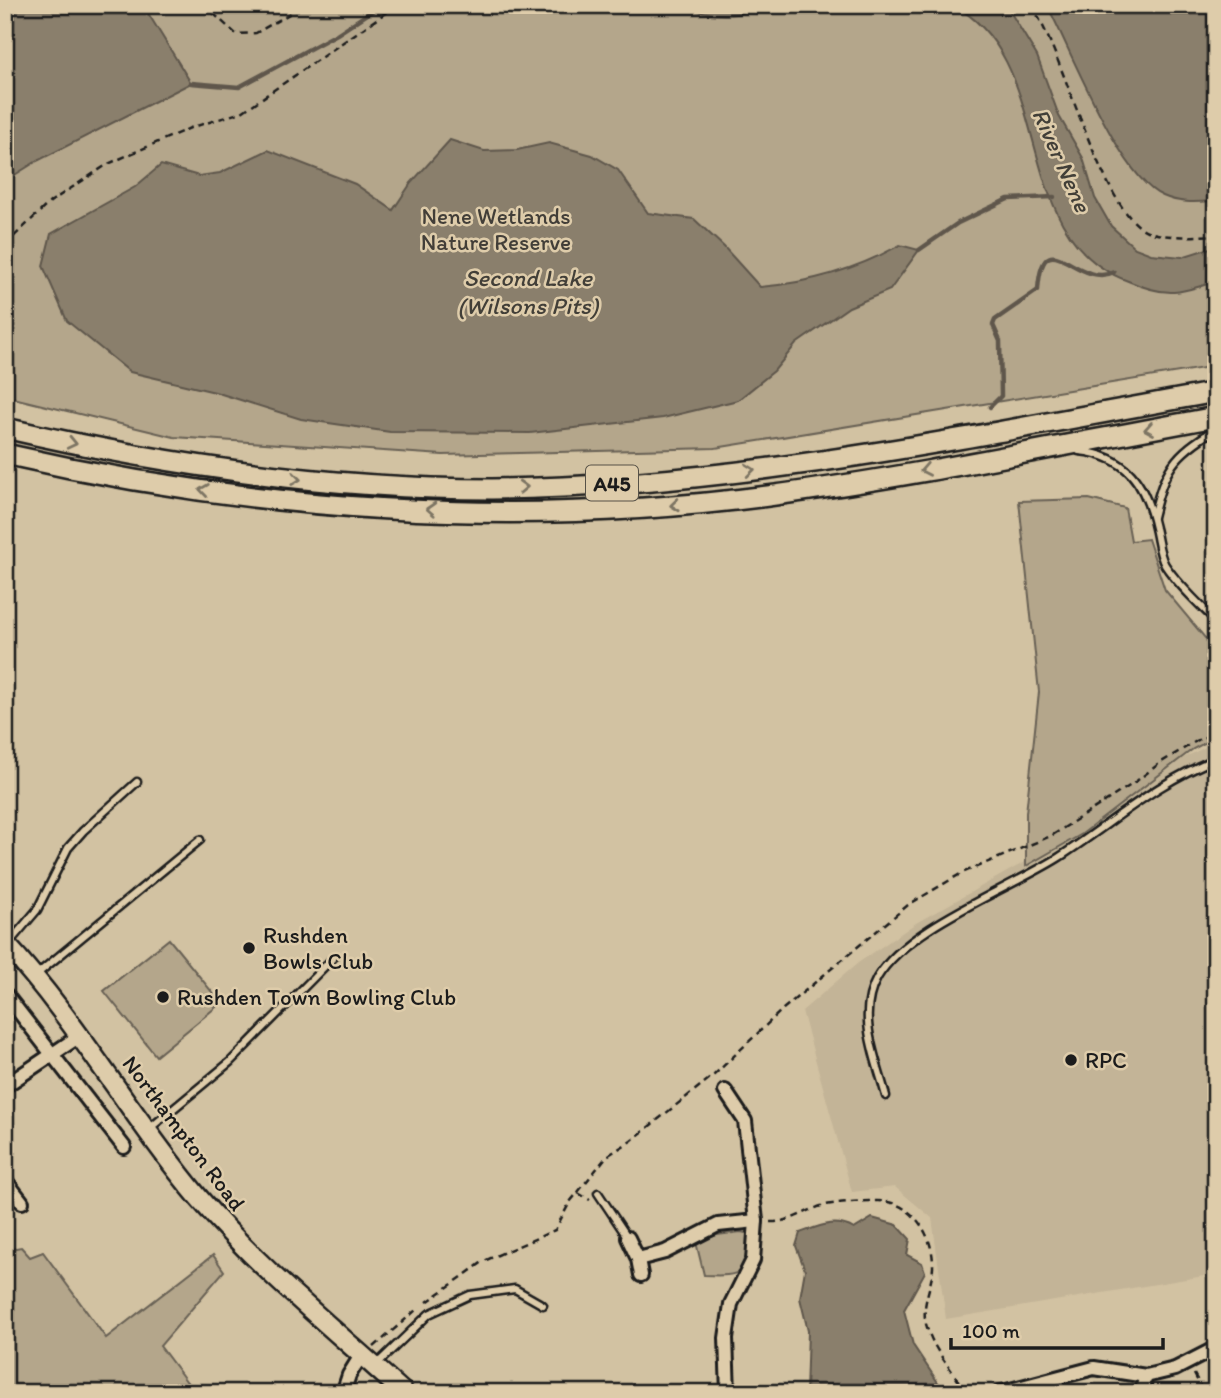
<svg xmlns="http://www.w3.org/2000/svg" width="1221" height="1398" font-family="Itim,sans-serif">
	<style>
		.built { fill: #c3b497 }
		.green { fill: #b4a68b; stroke: #686154; stroke-width: 2 }
		.water { fill: #8a7f6c; stroke: #5e574c; stroke-width: 2 }
		.lines { fill: none; stroke-linecap: round; stroke-linejoin: round }
		.stream { stroke: #5e574c; stroke-width: 4.5 }
		.service-casing { stroke: #1c1c1c; stroke-width: 11 }
		.minor-casing { stroke: #1c1c1c; stroke-width: 18 }
		.secondary-casing { stroke: #1c1c1c; stroke-width: 23 }
		.trunk-casing { stroke: #1c1c1c; stroke-width: 24 }
		.path { stroke: #1c1c1c; stroke-width: 2.5; stroke-dasharray: 7 5; stroke-linecap: butt }
		.service { stroke: #deccaa; stroke-width: 6 }
		.minor { stroke: #deccaa; stroke-width: 12 }
		.secondary { stroke: #deccaa; stroke-width: 18 }
		.trunk { stroke: #deccaa; stroke-width: 19 }
		.oneway { stroke: #7d7463 }
		.poi-dot { fill: #1c1c1c; stroke: #deccaa; stroke-width: 2.5 }
		.labels { text-anchor: middle; dominant-baseline: central; stroke-width: 5; stroke-linejoin: round; paint-order: stroke }
		.shield { fill: #deccaa; stroke: #565147; stroke-width: 2 }
		.shield-label { font-size: 21px; font-weight: bold; fill: #1c1c1c }
		.park-label { font-size: 23px; fill: #423e38; stroke: #deccaa }
		.poi-label { font-size: 23px; fill: #1c1c1c; stroke: #deccaa; text-anchor: start }
		.street-label { font-size: 23px; fill: #1c1c1c; stroke: #deccaa }
		.water-label { font-size: 24px; font-style: italic; fill: #423f38; stroke: #deccaa }
	</style>
	<rect width="100%" height="100%" fill="#d2c2a2"/>
	<filter id="ink" filterUnits="userSpaceOnUse"><feTurbulence type="fractalNoise" baseFrequency=".0143" numOctaves="2"/><feDisplacementMap in="SourceGraphic" scale="14" xChannelSelector="R" yChannelSelector="G"/><feConvolveMatrix kernelMatrix="1 2 1 2 8 2 1 2 1" color-interpolation-filters="sRGB"/></filter>
	<g filter="url(#ink)">
		<path class="built" d="M 1216,742 L 1216,1274 L 946,1319 L 932,1218 L 895,1187 L 852,1192 L 802,1011 L 858,963 L 916,923 L 1089,826 L 1171,764 Z"/>
		<g class="green">
			<path d="M 5,5 L 1216,5 L 1216,366 L 715,448 L 443,455 L 174,437 L 5,396 Z"/>
			<path d="M 1089,499 L 1125,508 L 1131,541 L 1148,539 L 1165,590 L 1216,651 L 1216,737 L 1193,749 L 1082,834 L 1026,866 L 1026,813 L 1039,692 L 1019,501 Z"/>
			<path d="M 169,939 L 221,1003 L 156,1056 L 104,991 Z"/>
			<path d="M 741,1232 L 750,1234 C 749,1274 742,1277 704,1275 L 696,1242 L 717,1235 Z"/>
			<path d="M 21,1247 L 30,1257 L 43,1252 L 106,1338 L 213,1255 L 224,1271 L 160,1346 L 195,1393 L 5,1393 L 5,1250 Z"/>
		</g>
		<g class="water">
			<path d="M 5,5 L 143,5 L 191,83 L 37,161 L 5,181 Z"/>
			<path d="M 685,5 L 773,5 C 742,15 715,21 685,5 Z"/>
			<path d="M 953,5 L 1006,5 L 1037,56 L 1059,116 L 1083,158 L 1095,198 L 1111,226 L 1135,248 L 1151,254 L 1182,257 L 1216,246 L 1216,282 C 1202,285 1188,291 1174,292 C 1159,293 1142,287 1128,281 C 1007,237 1059,61 953,5 Z"/>
			<path d="M 1047,5 L 1216,5 L 1216,201 C 1197,202 1181,204 1163,196 C 1120,178 1071,50 1047,5 Z"/>
			<path d="M 450,140 L 484,151 L 517,150 L 549,143 L 592,155 L 618,170 L 648,213 L 694,219 L 724,247 L 760,287 C 808,283 857,269 900,245 L 919,250 L 890,290 L 849,307 L 796,344 L 774,371 L 738,400 L 663,418 L 530,433 L 390,432 L 301,419 L 215,392 L 130,372 L 67,321 L 43,266 L 51,234 L 135,187 L 161,165 L 199,176 L 220,173 L 268,150 L 355,184 L 393,210 L 411,183 Z"/>
			<path d="M 872,1218 L 897,1225 L 910,1239 L 907,1255 L 922,1263 L 925,1272 L 904,1310 L 913,1345 L 945,1393 L 806,1393 L 808,1331 L 800,1298 L 805,1270 L 796,1246 L 800,1233 C 820,1226 835,1218 854,1229 Z"/>
		</g>
		<g class="lines">
			<g class="stream">
				<path d="M 191,83 L 239,87 L 337,34 L 381,5"/>
				<path d="M 919,250 L 958,223 L 1008,199 L 1054,197"/>
				<path d="M 990,407 L 1001,396 L 1000,341 L 993,325 L 995,320 L 1038,290 C 1043,217 1077,290 1114,272"/>
			</g>
			<defs>
				<g id="service">
					<path d="M 1079,451 C 1127,456 1145,483 1155,528 C 1158,539 1159,555 1165,565 C 1178,585 1199,604 1216,621"/>
					<path d="M 1153,517 C 1165,468 1173,455 1216,429"/>
					<path d="M 8,944 L 37,910 L 68,848 L 83,831 L 137,782"/>
					<path d="M 36,975 L 200,840"/>
					<path d="M 886,1096 C 876,1058 856,1016 877,978 C 907,927 1007,890 1058,858 C 1111,824 1156,782 1216,759"/>
					<path d="M 149,1129 L 230,1062 L 334,957"/>
					<path d="M 598,1193 L 628,1238"/>
					<path d="M 376,1365 L 429,1314 L 470,1295 L 515,1289 L 543,1305"/>
				</g>
				<g id="minor">
					<path d="M 6,995 L 124,1147"/>
					<path d="M 5,1086 L 81,1035"/>
					<path d="M 725,1091 L 745,1121 L 756,1221 L 753,1260 L 731,1304 L 726,1338 L 728,1393"/>
					<path d="M 5,1180 L 22,1202"/>
					<path d="M 628,1238 L 638,1259 L 641,1275"/>
					<path d="M 638,1259 L 665,1252 L 718,1225 L 756,1221"/>
					<path d="M 343,1393 L 349,1375 L 362,1354"/>
					<path d="M 999,1393 L 1094,1368 L 1146,1376 L 1175,1369 L 1216,1348"/>
					<path d="M 1141,1393 L 1146,1376"/>
				</g>
				<path id="secondary" d="M 5,943 C 78,1022 130,1116 199,1198 C 260,1270 334,1329 404,1393"/>
				<g id="trunk">
					<path d="M 5,428 C 165,465 327,489 492,489 C 736,487 976,435 1216,392"/>
					<path d="M 5,454 C 253,511 515,529 768,496 C 918,476 1067,444 1216,417"/>
				</g>
			</defs>
			<use href="#service" class="service-casing"/>
			<use href="#minor" class="minor-casing"/>
			<use href="#secondary" class="secondary-casing"/>
			<use href="#trunk" class="trunk-casing"/>
			<g class="path">
				<path d="M 204,5 L 236,34 L 256,33 L 305,5"/>
				<path d="M 1031,5 C 1064,52 1101,212 1147,231 C 1167,239 1195,236 1216,235"/>
				<path d="M 5,245 L 50,202 L 108,164 L 190,128 L 242,112 L 397,5"/>
				<path d="M 578,1193 L 590,1200"/>
				<path d="M 770,1222 C 791,1223 805,1210 825,1205 C 842,1202 861,1201 878,1201 C 912,1201 934,1235 933,1267 C 932,1287 921,1304 926,1324 C 935,1356 953,1367 965,1393"/>
				<path d="M 427,1302 L 484,1261 L 555,1230 L 570,1202 L 607,1156 L 631,1141 L 714,1075 L 783,1009 L 908,905 L 962,873 L 1051,836 L 1131,785 L 1160,763 L 1198,740 L 1216,733"/>
				<path d="M 374,1347 L 416,1310"/>
				<path d="M 1194,1374 L 1204,1393"/>
			</g>
			<use href="#service" class="service"/>
			<use href="#minor" class="minor"/>
			<use href="#secondary" class="secondary"/>
			<use href="#trunk" class="trunk"/>
		</g>
		<defs><path id="oneway-chevron" d="M-2-3.5L2.5 0L-2 3.5" fill="none" stroke-width="1.6" stroke-linecap="round" stroke-linejoin="round" transform="scale(1.75)"/></defs>
		<g class="oneway">
			<use href="#oneway-chevron" transform="translate(1149 429) rotate(170)"/>
			<use href="#oneway-chevron" transform="translate(72 443) rotate(13)"/>
			<use href="#oneway-chevron" transform="translate(750 470) rotate(-6)"/>
			<use href="#oneway-chevron" transform="translate(925 470) rotate(169)"/>
			<use href="#oneway-chevron" transform="translate(296 479) rotate(7)"/>
			<use href="#oneway-chevron" transform="translate(523 487) rotate(-2)"/>
			<use href="#oneway-chevron" transform="translate(204 490) rotate(-172)"/>
			<use href="#oneway-chevron" transform="translate(675 505) rotate(174)"/>
			<use href="#oneway-chevron" transform="translate(431 509) rotate(-177)"/>
		</g>
	</g>
	<g class="poi-dot">
		<circle cx="249" cy="948" r="7"/>
		<circle cx="163" cy="997" r="7"/>
		<circle cx="1071" cy="1060" r="7"/>
	</g>
	<g class="labels">
		<rect class="shield" x="586" y="465.5" width="52" height="35" rx="5"/>
		<g class="shield-label">
			<text x="612" y="483">A45</text>
		</g>
		<g class="park-label">
			<text x="496" y="216">Nene Wetlands<tspan x="496" dy="26">Nature Reserve</tspan></text>
		</g>
		<g class="poi-label">
			<text x="263" y="935">Rushden<tspan x="263" dy="26">Bowls Club</tspan></text>
			<text x="177" y="997">Rushden Town Bowling Club</text>
			<text x="1085" y="1060">RPC</text>
		</g>
		<g class="street-label">
			<text transform="translate(184 1133) rotate(53)">Northampton Road</text>
		</g>
		<g class="water-label">
			<text transform="translate(1062 160) rotate(66)">River Nene</text>
			<text x="528" y="277">Second Lake<tspan x="528" dy="28">(Wilsons Pits)</tspan></text>
		</g>
	</g>
	<rect width="1221" height="1398" fill="none" stroke="#deccaa" stroke-width="28"/>
	<rect x="14" y="14" width="1193" height="1370" fill="none" stroke="#1c1c1c" stroke-width="2.5" filter="url(#ink)"/>
	<path d="M951 1338v10h212v-10" fill="none" stroke="#1c1c1c" stroke-width="3.5"/>
	<text x="962" y="1338" font-size="21" fill="#1c1c1c" stroke="#deccaa" stroke-width="5" paint-order="stroke">100 m</text>
</svg>
